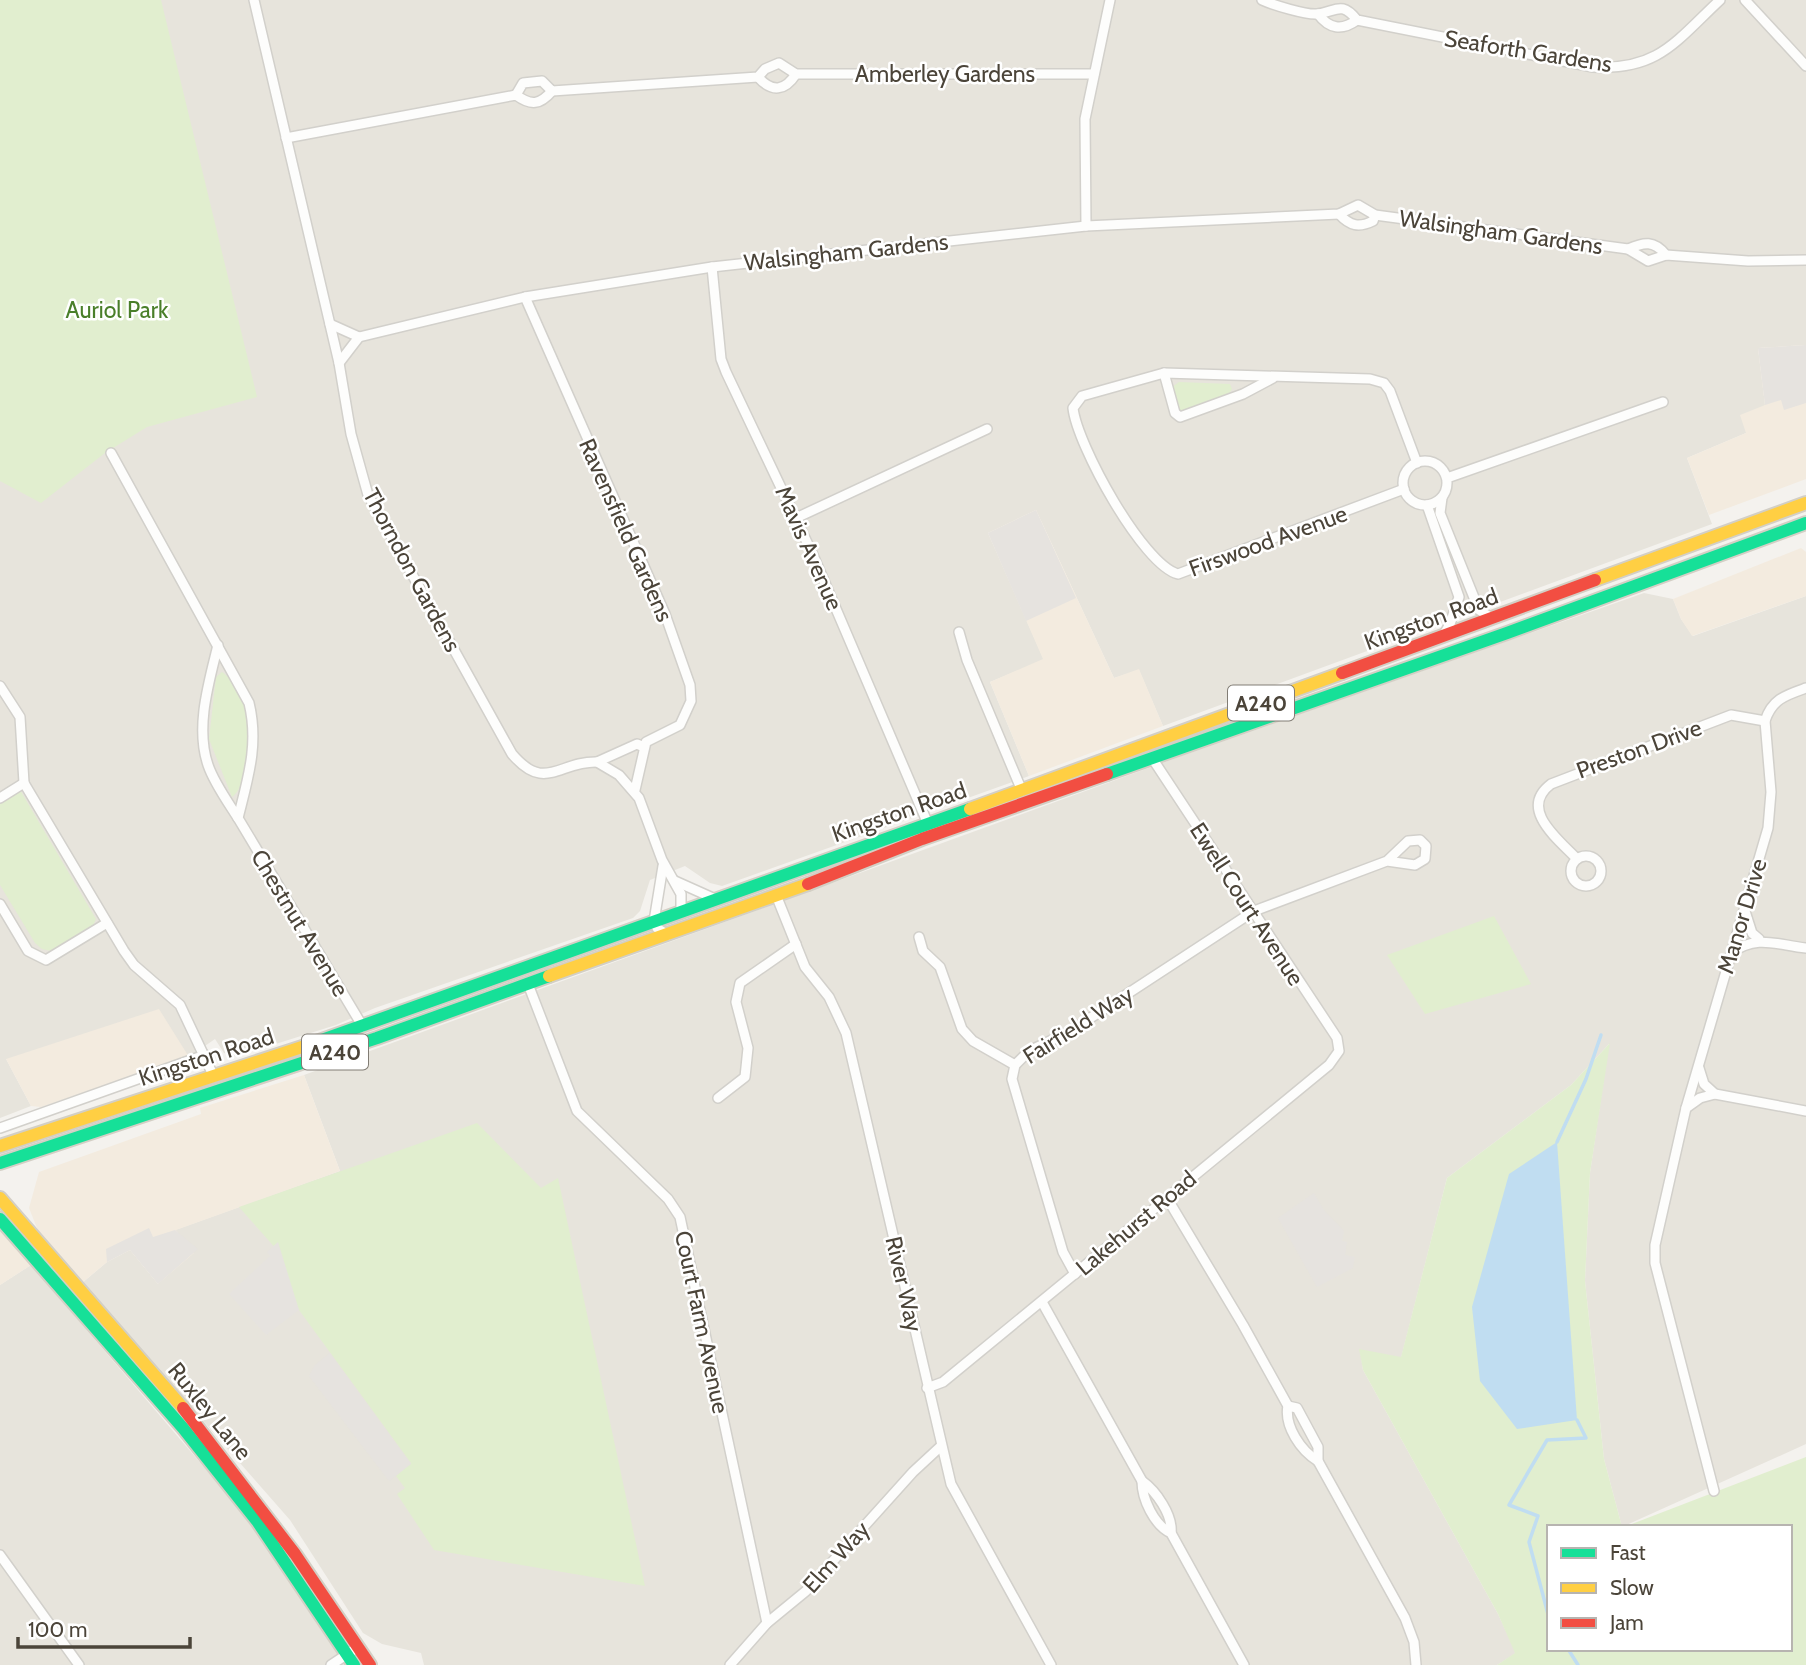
<svg xmlns="http://www.w3.org/2000/svg" width="1806" height="1665" font-family="Cabin,sans-serif">
	<style>
		.residential { fill: #e7e4dc }
		.commercial { fill: #f3ebdf }
		.green { fill: #e1eecf }
		.parking { fill: #e6e3df }
		.water { fill: #c0ddf1 }
		.lines { fill: none; stroke-linecap: round; stroke-linejoin: round }
		.stream { stroke: #c0ddf1; stroke-width: 3.5 }
		.street-casing { stroke: #d2d0cb; stroke-width: 12 }
		.fast-casing { stroke: #d3cfc5; stroke-width: 16 }
		.slow-casing { stroke: #d3cfc5; stroke-width: 16 }
		.jam-casing { stroke: #d3cfc5; stroke-width: 16 }
		.street { stroke: #fdfdfc; stroke-width: 9 }
		.fast { stroke: #16e098; stroke-width: 12 }
		.slow { stroke: #ffcf43; stroke-width: 12 }
		.jam { stroke: #f24e42; stroke-width: 12 }
		.labels { text-anchor: middle; dominant-baseline: central; stroke-width: 5; stroke-linejoin: round; paint-order: stroke }
		.shield { fill: #fff; stroke: #817c74; stroke-width: 2 }
		.shield-label { font-size: 21px; font-weight: bold; fill: #4b4439 }
		.street-label { font-size: 23px; fill: #4b4439; stroke: #fff }
		.park-label { font-size: 23px; fill: #4a7f2a; stroke: #fff }
	</style>
	<rect width="100%" height="100%" fill="#f4f2ee"/>
	<g class="residential">
		<path d="M 0,0 L 1806,0 L 1806,345 L 1758,348 L 1765,405 L 1746,433 L 1687,458 L 1712,524 L 1163,726 L 1139,670 L 1114,678 L 1036,510 L 988,533 L 1044,660 L 990,682 L 1029,776 L 722,886 L 710,883 L 685,866 L 650,880 L 640,911 L 633,918 L 375,1008 L 336,1025 L 237,1056 L 224,1053 L 215,1039 L 189,1057 L 6,1059 L 31,1106 L 0,1118 Z"/>
		<path d="M 1644,593 L 1673,599 L 1681,619 L 1693,636 L 1806,596 L 1806,1444 L 1622,1527 L 1604,1459 L 1585,1281 L 1590,1173 L 1609,1044 L 1571,1085 L 1447,1178 L 1401,1358 L 1360,1350 L 1363,1370 L 1498,1614 L 1516,1653 L 1497,1665 L 424,1665 L 421,1653 L 382,1644 L 363,1633 L 290,1520 L 82,1283 L 107,1262 L 130,1250 L 158,1284 L 175,1230 L 340,1171 L 304,1075 L 1176,758 Z"/>
		<path d="M 31,1265 L 245,1515 L 348,1665 L 0,1665 L 0,1285 Z"/>
	</g>
	<g class="commercial">
		<path d="M 1806,345 L 1806,479 L 1709,515 L 1687,458 L 1746,433 L 1740,415 L 1765,405 L 1758,348 Z"/>
		<path d="M 1036,510 L 1114,678 L 1139,669 L 1163,726 L 1029,776 L 990,682 L 1043,659 L 988,533 Z"/>
		<path d="M 1801,548 L 1806,552 L 1806,596 L 1692,636 L 1681,619 L 1673,599 Z"/>
		<path d="M 159,1009 L 189,1057 L 41,1107 L 31,1106 L 6,1059 Z"/>
		<path d="M 304,1075 L 340,1171 L 176,1230 L 194,1253 L 158,1284 L 130,1250 L 107,1262 L 82,1283 L 39,1233 L 29,1208 L 39,1172 L 201,1114 L 200,1108 Z"/>
		<path d="M 0,1231 L 31,1265 L 0,1285 Z"/>
	</g>
	<g class="green">
		<path d="M 0,0 L 161,0 L 257,397 L 147,427 L 105,453 L 41,503 L 0,481 Z"/>
		<path d="M 1179,382 L 1230,384 L 1232,389 L 1228,395 L 1181,412 L 1171,388 Z"/>
		<path d="M 222,672 C 235,680 249,710 251,725 C 253,741 246,788 232,797 L 209,739 L 216,677 Z"/>
		<path d="M 20,790 L 96,919 L 93,926 L 51,951 L 42,949 L 35,943 L 0,885 L 0,802 Z"/>
		<path d="M 1494,916 L 1531,984 L 1425,1014 L 1387,955 Z"/>
		<path d="M 1610,1043 L 1590,1173 L 1585,1281 L 1604,1459 L 1622,1527 L 1549,1527 L 1549,1649 L 1790,1649 L 1790,1527 L 1624,1527 L 1806,1457 L 1806,1665 L 1497,1665 L 1515,1653 L 1498,1614 L 1363,1370 L 1359,1349 L 1401,1357 L 1447,1178 L 1571,1085 Z"/>
		<path d="M 477,1123 L 541,1188 L 558,1178 L 645,1586 L 434,1550 L 397,1494 L 405,1488 L 396,1476 L 411,1463 L 299,1310 L 279,1252 L 239,1207 Z"/>
	</g>
	<g class="parking">
		<path d="M 1806,345 L 1806,403 L 1784,410 L 1781,400 L 1765,405 L 1758,348 Z"/>
		<path d="M 1036,510 L 1076,598 L 1026,621 L 988,533 Z"/>
		<path d="M 1314,1193 L 1323,1209 L 1344,1231 L 1342,1241 L 1347,1242 L 1345,1255 L 1355,1257 L 1353,1268 L 1317,1287 L 1278,1218 Z"/>
		<path d="M 149,1228 L 153,1237 L 175,1230 L 198,1249 L 158,1284 L 130,1250 L 107,1262 L 106,1249 Z"/>
		<path d="M 278,1242 L 299,1310 L 266,1335 L 229,1294 L 270,1256 L 267,1252 Z"/>
		<path d="M 330,1353 L 411,1464 L 389,1481 L 309,1376 L 315,1365 Z"/>
	</g>
	<path class="water" d="M 1557,1142 L 1577,1420 L 1517,1429 L 1480,1381 L 1472,1307 L 1509,1174 Z"/>
	<g class="lines">
		<g class="stream">
			<path d="M 1557,1142 L 1586,1079 L 1601,1035"/>
			<path d="M 1549,1618 L 1529,1542 L 1538,1516 L 1509,1505 L 1547,1440 L 1586,1438 L 1577,1420"/>
			<path d="M 1568,1649 L 1578,1665"/>
		</g>
		<defs>
			<g id="street">
				<path d="M 254,0 L 339,363 L 351,434 L 368,495 L 512,754 C 545,793 559,761 597,762 L 619,775 L 639,798 L 662,860 L 681,894 L 681,913"/>
				<path d="M 1262,0 C 1273,5 1306,15 1317,14 C 1336,12 1341,0 1357,20 L 1593,67 C 1658,71 1676,41 1720,0"/>
				<path d="M 1745,0 L 1806,66"/>
				<path d="M 1318,14 C 1329,29 1342,31 1357,20"/>
				<path d="M 758,77 C 772,93 785,91 796,74"/>
				<path d="M 516,95 L 523,83 L 542,81 L 552,91 L 758,77 L 765,69 L 779,63 L 796,74 L 1094,74"/>
				<path d="M 286,138 L 516,95 C 531,106 540,105 552,91"/>
				<path d="M 1339,214 C 1350,226 1359,228 1373,221 L 1375,215"/>
				<path d="M 1086,226 L 1085,119 L 1110,0"/>
				<path d="M 1628,249 C 1644,242 1654,240 1666,255"/>
				<path d="M 712,267 L 721,359 L 726,372 L 813,555 L 928,824"/>
				<path d="M 525,297 L 665,614 L 690,685 L 691,701 L 680,725 L 646,742 L 635,790"/>
				<path d="M 330,324 L 359,337"/>
				<path d="M 339,363 L 359,337 L 525,297 L 712,267 L 1086,226 L 1339,214 L 1358,205 L 1375,215 L 1628,249 L 1648,261 L 1666,255 L 1748,261 L 1806,260"/>
				<path d="M 1164,373 L 1175,413 L 1180,417 L 1243,394 L 1273,378"/>
				<path d="M 111,453 L 249,703 C 259,744 248,778 238,818 L 363,1027"/>
				<circle cx="1425" cy="483" r="22"/>
				<path d="M 1447,478 L 1663,402"/>
				<path d="M 1404,489 L 1178,574 C 1143,565 1077,445 1073,408 L 1082,396 L 1164,373 L 1370,379 L 1384,383 L 1390,391 L 1417,463"/>
				<path d="M 1442,498 L 1440,513 L 1479,610 L 1492,618"/>
				<path d="M 1427,505 L 1459,597 L 1450,624 L 1443,636"/>
				<path d="M 796,518 L 987,429"/>
				<path d="M 959,632 L 967,660 L 1022,791"/>
				<path d="M 218,645 C 209,682 195,727 208,765 C 214,783 228,802 238,818"/>
				<path d="M 0,686 L 20,717 L 24,783"/>
				<path d="M 597,762 L 637,744 L 644,747"/>
				<path d="M 0,798 L 24,783 L 124,951 L 134,965 L 180,1005 L 214,1077"/>
				<circle cx="1586" cy="871" r="15"/>
				<path d="M 1577,859 C 1558,839 1518,809 1551,784 L 1731,715 L 1765,721"/>
				<path d="M 663,866 L 654,921 L 657,928 L 668,935"/>
				<path d="M 675,881 L 713,898"/>
				<path d="M 776,895 L 805,967 L 829,997 L 846,1033 L 951,1484 L 1051,1665"/>
				<path d="M 0,904 L 28,951 L 46,960 L 107,923"/>
				<path d="M 1745,911 L 1752,933 L 1759,939"/>
				<path d="M 919,937 L 923,951 L 940,967 L 962,1029 L 973,1041 L 1015,1065"/>
				<path d="M 1731,953 C 1757,934 1777,945 1806,948"/>
				<path d="M 528,984 L 577,1111 L 668,1199 L 680,1217 L 767,1623"/>
				<path d="M 1699,1068 L 1704,1084 L 1715,1094 L 1806,1111"/>
				<path d="M 718,1098 L 745,1077 L 748,1048 L 736,1002 L 740,983 L 796,944"/>
				<path d="M 1686,1108 L 1700,1098 L 1715,1094"/>
				<path d="M 0,1128 L 205,1055"/>
				<path d="M 1167,1198 L 1243,1325 L 1288,1406 C 1284,1426 1301,1451 1318,1461"/>
				<path d="M 1075,1274 L 1063,1252 L 1012,1079 L 1015,1065 L 1029,1051 L 1069,1032 L 1254,911 L 1387,861 L 1408,841 L 1420,840 L 1426,846 L 1425,859 L 1415,865 L 1387,861"/>
				<path d="M 1042,1302 L 1142,1481 C 1156,1491 1173,1515 1171,1533"/>
				<path d="M 927,1388 L 943,1382 L 1329,1065 L 1339,1051 L 1337,1038 L 1152,758"/>
				<path d="M 1288,1406 L 1297,1408 L 1318,1447 L 1318,1461 L 1405,1618 L 1414,1642 L 1416,1665"/>
				<path d="M 1142,1481 C 1142,1499 1154,1525 1171,1533 L 1244,1665"/>
				<path d="M 1714,1491 L 1655,1263 L 1655,1245 L 1686,1108 L 1768,828 L 1771,792 L 1765,721 C 1772,699 1786,695 1806,688"/>
				<path d="M 0,1555 L 79,1665"/>
				<path d="M 331,1665 L 358,1647"/>
				<path d="M 730,1665 L 767,1623 L 806,1591 L 913,1472 L 940,1447"/>
			</g>
			<g id="fast">
				<path d="M 1107,774 L 1507,633 L 1806,523"/>
				<path d="M 305,1046 L 970,809"/>
				<path d="M 0,1163 L 377,1038 L 549,976"/>
				<path d="M 0,1219 L 183,1428 L 257,1521 L 354,1665"/>
			</g>
			<g id="slow">
				<path d="M 1595,580 L 1806,503"/>
				<path d="M 970,809 L 1342,673"/>
				<path d="M 549,976 L 808,884"/>
				<path d="M 0,1146 L 305,1046"/>
				<path d="M 0,1198 L 183,1408"/>
			</g>
			<g id="jam">
				<path d="M 1342,673 L 1595,580"/>
				<path d="M 808,884 L 922,839 L 1107,774"/>
				<path d="M 183,1408 L 295,1554 L 370,1665"/>
			</g>
		</defs>
		<use href="#street" class="street-casing"/>
		<use href="#fast" class="fast-casing"/>
		<use href="#slow" class="slow-casing"/>
		<use href="#jam" class="jam-casing"/>
		<use href="#street" class="street"/>
		<use href="#fast" class="fast"/>
		<use href="#slow" class="slow"/>
		<use href="#jam" class="jam"/>
	</g>
	<g class="labels">
		<g class="shield">
			<rect x="1228" y="685.5" width="66" height="35" rx="5"/>
			<rect x="302" y="1034.5" width="66" height="35" rx="5"/>
		</g>
		<g class="shield-label">
			<text x="1261" y="703">A240</text>
			<text x="335" y="1052">A240</text>
		</g>
		<g class="street-label">
			<text transform="translate(1528 51) rotate(9)">Seaforth Gardens</text>
			<text x="945" y="74">Amberley Gardens</text>
			<text transform="translate(1501 232) rotate(8)">Walsingham Gardens</text>
			<text transform="translate(846 252) rotate(-6)">Walsingham Gardens</text>
			<text transform="translate(626 530) rotate(66)">Ravensfield Gardens</text>
			<text transform="translate(1268 541) rotate(-20)">Firswood Avenue</text>
			<text transform="translate(809 548) rotate(66)">Mavis Avenue</text>
			<text transform="translate(412 570) rotate(62)">Thorndon Gardens</text>
			<text transform="translate(1431 619) rotate(-20)">Kingston Road</text>
			<text transform="translate(1639 749) rotate(-20)">Preston Drive</text>
			<text transform="translate(899 812) rotate(-19)">Kingston Road</text>
			<text transform="translate(1247 904) rotate(57)">Ewell Court Avenue</text>
			<text transform="translate(1742 916) rotate(-73)">Manor Drive</text>
			<text transform="translate(300 923) rotate(59)">Chestnut Avenue</text>
			<text transform="translate(1078 1025) rotate(-32)">Fairfield Way</text>
			<text transform="translate(206 1057) rotate(-18)">Kingston Road</text>
			<text transform="translate(1136 1223) rotate(-40)">Lakehurst Road</text>
			<text transform="translate(904 1284) rotate(77)">River Way</text>
			<text transform="translate(702 1322) rotate(78)">Court Farm Avenue</text>
			<text transform="translate(210 1411) rotate(51)">Ruxley Lane</text>
			<text transform="translate(836 1557) rotate(-48)">Elm Way</text>
		</g>
		<g class="park-label">
			<text x="117" y="310">Auriol Park</text>
		</g>
	</g>
	<rect x="1547" y="1525" width="245" height="126" fill="#ffffff" stroke="#b7b4b0" stroke-width="2"/>
	<rect x="1561" y="1548" width="35" height="10" fill="#16e098" stroke="#b7b4b0" stroke-width="2"/>
	<text x="1610" y="1560" font-size="21" fill="#4b4439">Fast</text>
	<rect x="1561" y="1583" width="35" height="10" fill="#ffcf43" stroke="#b7b4b0" stroke-width="2"/>
	<text x="1610" y="1595" font-size="21" fill="#4b4439">Slow</text>
	<rect x="1561" y="1618" width="35" height="10" fill="#f24e42" stroke="#b7b4b0" stroke-width="2"/>
	<text x="1610" y="1630" font-size="21" fill="#4b4439">Jam</text>
	<path d="M18 1637v10h172v-10" fill="none" stroke="#4b4439" stroke-width="3.5"/>
	<text x="28" y="1637" font-size="21" fill="#4b4439" stroke="#ffffff" stroke-width="5" paint-order="stroke">100 m</text>
</svg>
